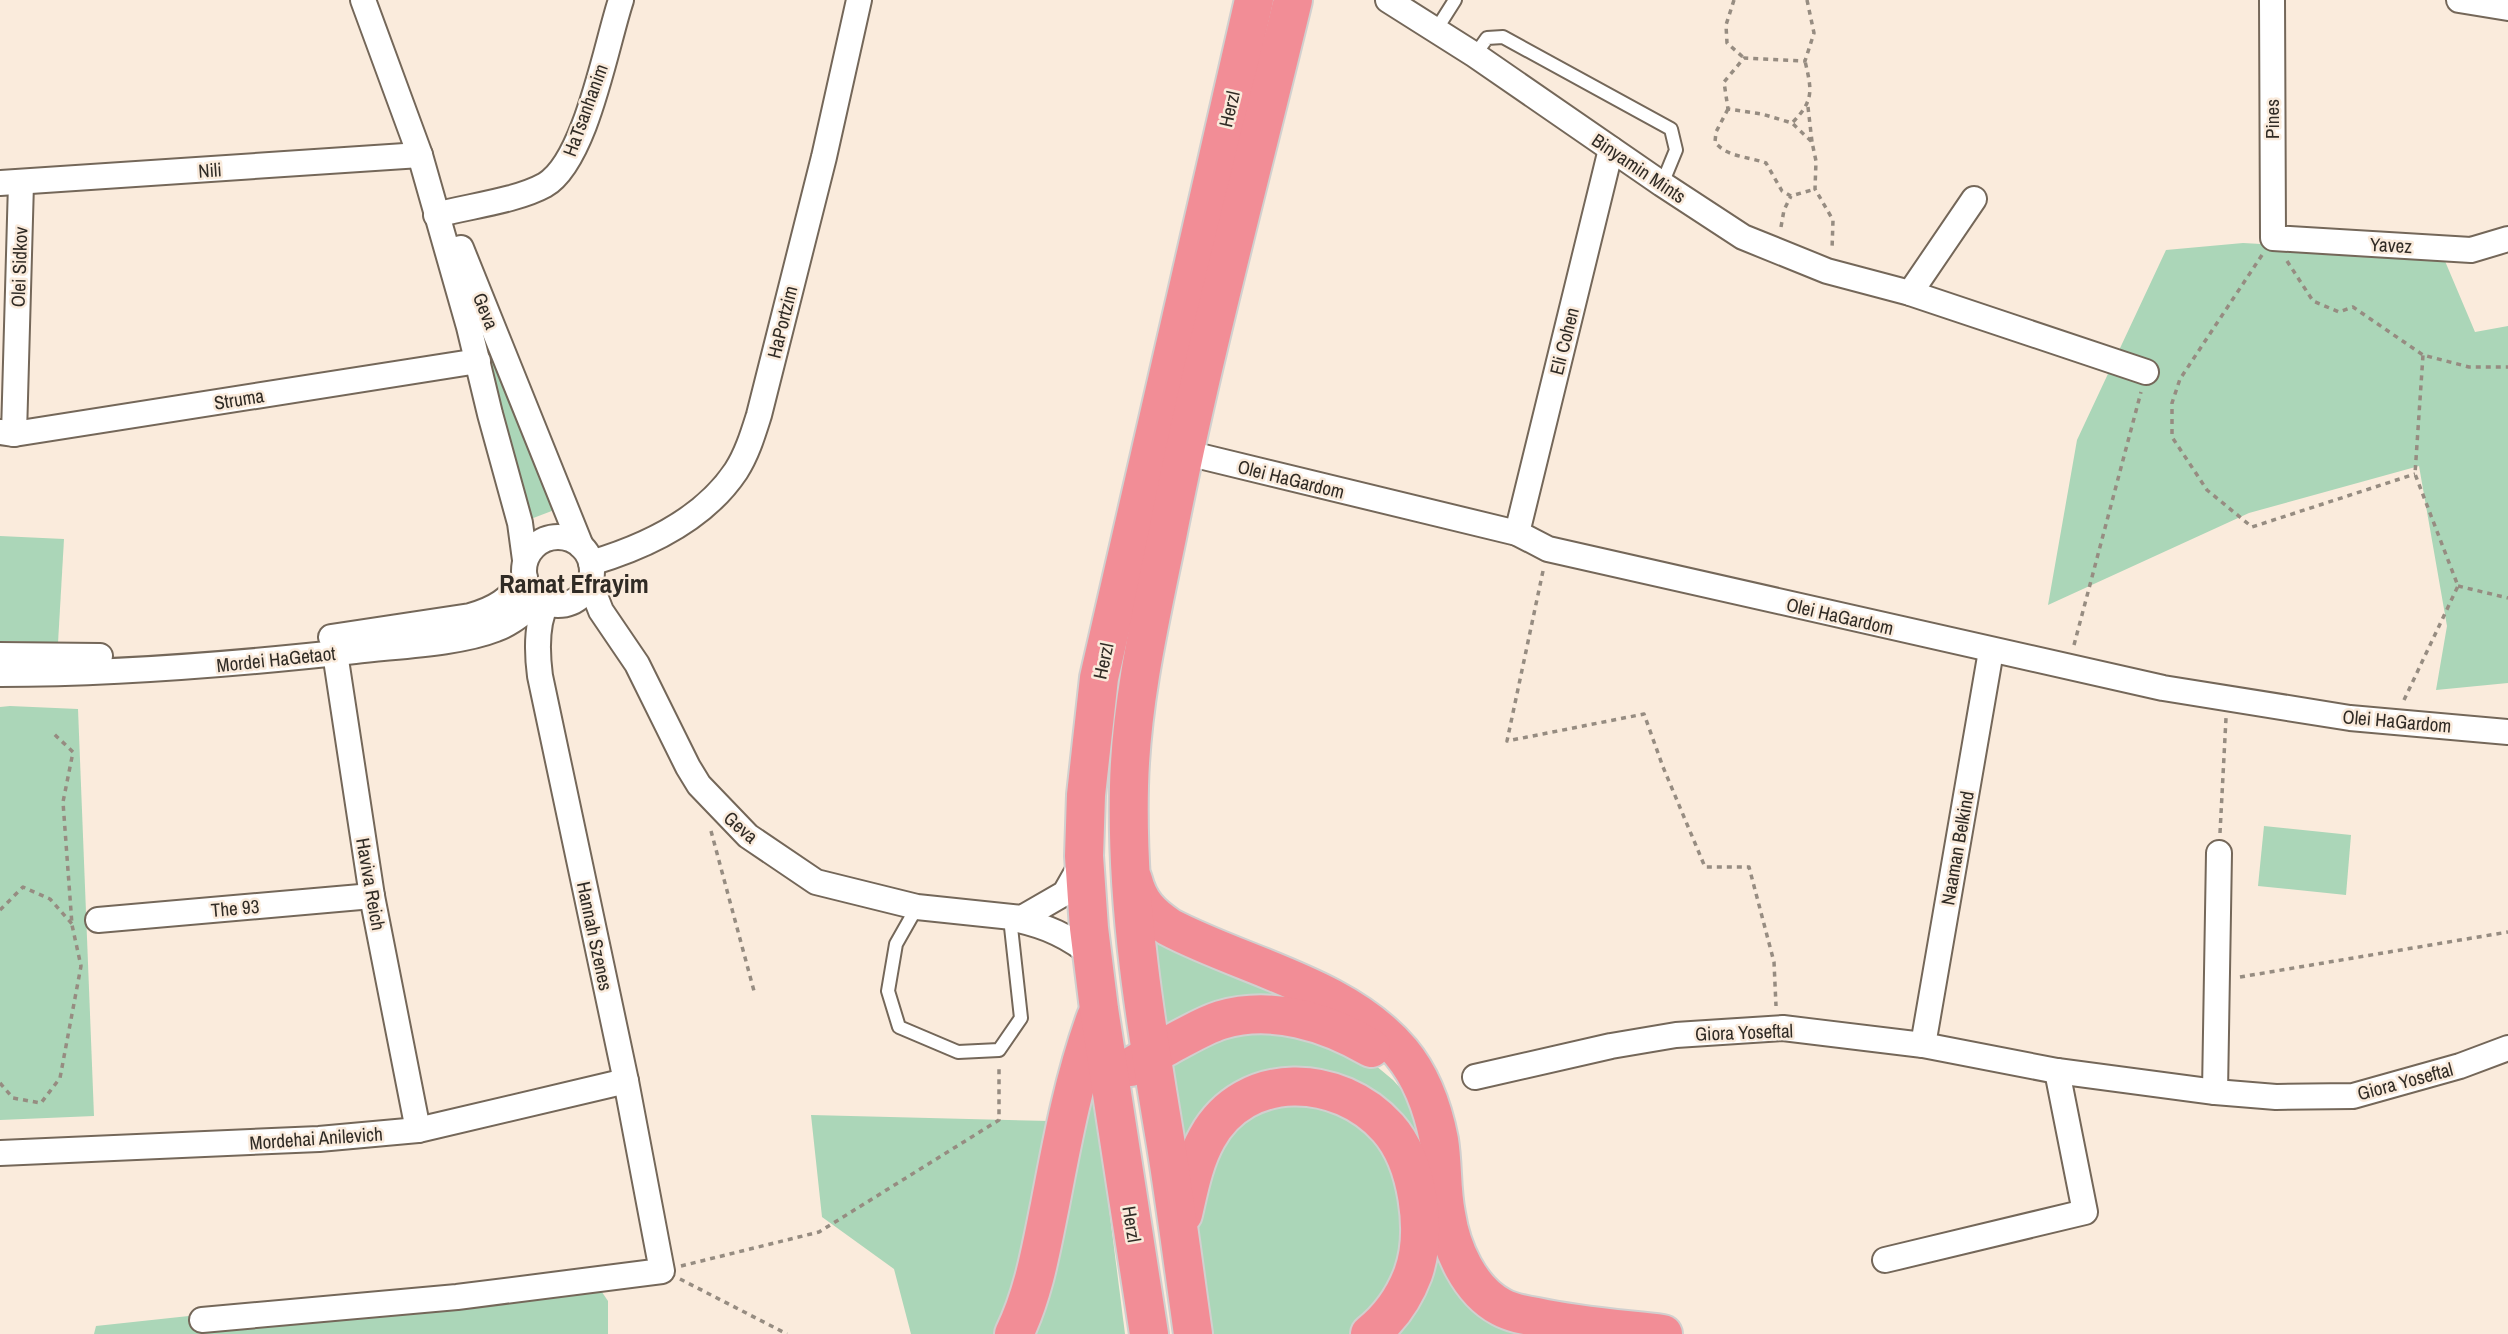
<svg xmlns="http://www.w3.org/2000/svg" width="2508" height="1334" font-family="'Archivo Narrow',sans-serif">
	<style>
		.green { fill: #abd6b8 }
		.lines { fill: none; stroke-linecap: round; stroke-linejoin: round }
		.lane-casing { stroke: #746759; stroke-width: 16 }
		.street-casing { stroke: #746759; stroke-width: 28 }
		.highway-casing { stroke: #d1d0cf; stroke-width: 42 }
		.path { stroke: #968c81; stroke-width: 3.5; stroke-dasharray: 5 5; stroke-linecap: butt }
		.lane { stroke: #fff; stroke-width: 12 }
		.street { stroke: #fff; stroke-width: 24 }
		.highway { stroke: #f28d96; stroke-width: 38 }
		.labels { text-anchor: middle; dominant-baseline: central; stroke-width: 5; stroke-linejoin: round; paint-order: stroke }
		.street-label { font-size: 19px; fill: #302b25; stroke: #faebdc }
		.district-label { font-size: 26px; font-weight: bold; fill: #302b25; stroke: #faebdc }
	</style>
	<rect width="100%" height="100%" fill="#faebdc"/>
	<g class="green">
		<path d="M 2243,243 L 2442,254 L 2475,332 L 2508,326 L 2508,683 L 2436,690 L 2447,626 L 2419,466 L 2249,513 L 2048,605 L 2077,440 L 2166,250 Z"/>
		<path d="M 478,313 L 557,509 L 528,520 Z"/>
		<path d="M 0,536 L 64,539 L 58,643 L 0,641 Z"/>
		<path d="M 10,706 L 78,709 L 94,1116 L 0,1120 L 0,707 Z"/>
		<path d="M 2264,826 L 2351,835 L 2346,895 L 2258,886 Z"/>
		<path d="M 1164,933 L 1293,990 L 1293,1007 L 1156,1044 L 1146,954 Z"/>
		<path d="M 1274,1026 L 1375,1065 L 1393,1080 L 1412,1101 L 1444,1252 L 1558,1334 L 1387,1334 L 1393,1329 L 1412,1144 L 1272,1077 L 1185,1186 L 1162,1065 L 1197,1041 Z"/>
		<path d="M 1086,1090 L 1094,1090 L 1125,1334 L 1028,1334 Z"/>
		<path d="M 1311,1099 L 1378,1137 L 1403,1193 L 1401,1269 L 1354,1331 L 1349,1334 L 1209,1334 L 1195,1254 L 1203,1186 L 1210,1163 L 1246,1114 Z"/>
		<path d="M 811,1115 L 1050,1121 L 1020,1267 L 996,1334 L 911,1334 L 894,1269 L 822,1217 Z"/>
		<path d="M 589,1273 L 608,1301 L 608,1334 L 94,1334 L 96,1326 Z"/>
	</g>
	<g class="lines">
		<defs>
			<g id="lane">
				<path d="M 1436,30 L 1455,0"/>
				<path d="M 1475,55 L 1487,38 L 1503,37 L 1671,129 L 1676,150 L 1662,184"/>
				<path d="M 917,907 L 896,944 L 888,991 L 899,1027 L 958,1052 L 999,1050 L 1021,1018 L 1010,918"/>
			</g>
			<g id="street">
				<path d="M 363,0 L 420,155 L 469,327 L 490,414 L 520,523 L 525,560"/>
				<path d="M 1388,0 L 1475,55 L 1662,184 L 1743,237 L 1827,271 L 1910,293 L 2146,372"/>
				<path d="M 2272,0 L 2273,238 L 2471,250 L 2508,239"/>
				<path d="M 2459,0 L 2508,8"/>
				<path d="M 0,183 L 420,155"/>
				<path d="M 436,215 C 469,206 516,201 545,185 C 586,161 606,45 621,0"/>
				<path d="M 461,248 L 581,546"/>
				<path d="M 1910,293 L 1974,199"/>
				<path d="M 0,432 L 14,434 L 478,361"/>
				<path d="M 14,434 L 21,183"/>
				<path d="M 1183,452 L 1517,533 L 1548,549 L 2163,688 L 2350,718 L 2508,732"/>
				<path d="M 1517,533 L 1611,149"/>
				<circle cx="558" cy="571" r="34"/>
				<path d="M 591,563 C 645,547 704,519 736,471 C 747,454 753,434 759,415 L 824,157 L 859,0"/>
				<path d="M 590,583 L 601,611 L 637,664 L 688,767 L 699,785 L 748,836 L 816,882 L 917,907 L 1022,918 L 1065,893 L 1082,863"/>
				<path d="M 331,637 L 470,616 C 495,609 509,600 525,578"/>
				<path d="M 336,638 L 335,653 L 372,896 L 418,1130"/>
				<path d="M 0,655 L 100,656"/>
				<path d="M 0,674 C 119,674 237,664 355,651 C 396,646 458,644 496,629 C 513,623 526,610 541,600"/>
				<path d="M 1014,919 C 1046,926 1069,936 1094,957"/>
				<path d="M 98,920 L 372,896"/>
				<path d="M 1923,1045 L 1991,651"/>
				<path d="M 1475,1077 L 1611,1046 L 1676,1035 L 1783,1028 L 1923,1045 L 2057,1071 L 2215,1092 L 2276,1097 L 2353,1096 L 2460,1066 L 2508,1048"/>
				<path d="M 2215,1092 L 2219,853"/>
				<path d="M 0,1153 L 319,1139 L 418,1130 L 626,1081"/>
				<path d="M 1885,1260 L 2085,1212 L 2057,1071"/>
				<path d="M 202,1320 L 457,1297 L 662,1271 L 626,1081 L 540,676 C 537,653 536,623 547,602"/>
			</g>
			<g id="highway">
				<path d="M 1133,880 C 1139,903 1150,914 1169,927 C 1243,966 1346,986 1401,1052 C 1421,1076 1433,1109 1439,1140 C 1443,1164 1441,1189 1446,1214 C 1451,1248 1469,1290 1501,1307 C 1512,1313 1524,1315 1537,1317 C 1578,1326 1621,1329 1663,1334"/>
				<path d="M 1131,1067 C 1144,1058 1159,1051 1173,1043 C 1188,1035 1205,1025 1221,1020 C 1272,1005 1327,1022 1371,1048"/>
				<path d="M 1183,1214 C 1189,1188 1194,1161 1207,1138 C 1245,1069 1339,1073 1388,1128 C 1418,1162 1428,1232 1413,1274 C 1404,1298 1390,1318 1370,1334"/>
				<path d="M 1014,1334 C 1034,1293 1041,1249 1050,1205 C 1062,1142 1074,1077 1096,1017"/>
				<path d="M 1149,1334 L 1099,1009 L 1089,928 L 1084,856 L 1086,795 L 1099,678 L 1254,0"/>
				<path d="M 1193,1334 C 1184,1271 1176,1208 1166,1145 C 1146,1026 1126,908 1129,786 C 1131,702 1150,620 1167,537 C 1202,357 1250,179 1293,0"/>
			</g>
		</defs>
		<use href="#lane" class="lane-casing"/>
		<use href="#street" class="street-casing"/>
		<use href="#highway" class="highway-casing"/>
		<g class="path">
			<path d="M 1734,0 L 1726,25 L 1727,43 L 1744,58"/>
			<path d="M 1807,0 L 1814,33 L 1805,61 L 1744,58 L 1724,82 L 1728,109 L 1762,114 L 1792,123 L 1812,142 L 1816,161 L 1815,189 L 1833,220 L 1832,250"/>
			<path d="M 1808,107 L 1812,142"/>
			<path d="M 1728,109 L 1716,132 L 1715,142 C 1726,157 1750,157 1766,163 L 1782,191 L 1791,196 L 1815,189"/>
			<path d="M 1793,122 C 1814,100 1812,91 1805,61"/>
			<path d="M 1781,227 L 1784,210 L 1791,196"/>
			<path d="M 2262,255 L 2180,379 L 2172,403 L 2172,437 L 2207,490 L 2252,527 L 2415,474"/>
			<path d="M 2287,261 L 2313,301 L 2339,312 L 2353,307 L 2423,355 L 2469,367 L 2508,367"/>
			<path d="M 1543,571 L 1507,741 L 1644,714 L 1663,767 L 1705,867 L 1749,867 L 1774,962 L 1776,1006"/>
			<path d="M 2458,586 L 2508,598"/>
			<path d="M 2074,645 L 2141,392"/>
			<path d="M 2404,700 L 2458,586 L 2415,474 L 2423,355"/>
			<path d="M 711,831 L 754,991"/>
			<path d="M 2220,833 L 2226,718"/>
			<path d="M 0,910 L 23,887 L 50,899 L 72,924"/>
			<path d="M 2240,977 L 2508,932"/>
			<path d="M 0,1083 L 13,1098 L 41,1103 L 60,1078 L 81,966 L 72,925 L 63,802 L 73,752 L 53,733"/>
			<path d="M 681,1266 L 819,1232 L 999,1120 L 999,1065"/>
			<path d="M 680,1279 L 787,1334"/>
		</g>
		<use href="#lane" class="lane"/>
		<use href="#street" class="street"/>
		<use href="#highway" class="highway"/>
	</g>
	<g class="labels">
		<g class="street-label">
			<text transform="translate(1229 109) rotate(-77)">Herzl</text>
			<text transform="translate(585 110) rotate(-70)">HaTsanhanim</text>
			<text transform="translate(2272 119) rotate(-90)">Pines</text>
			<text transform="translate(1639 168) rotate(34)">Binyamin Mints</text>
			<text transform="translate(210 170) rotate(-4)">Nili</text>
			<text transform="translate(2391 245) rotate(3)">Yavez</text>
			<text transform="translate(19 267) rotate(-88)">Olei Sidkov</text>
			<text transform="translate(486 311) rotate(68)">Geva</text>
			<text transform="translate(782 322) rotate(-76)">HaPortzim</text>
			<text transform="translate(1564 341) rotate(-76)">Eli Cohen</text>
			<text transform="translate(239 399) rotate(-9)">Struma</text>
			<text transform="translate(1291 479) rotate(14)">Olei HaGardom</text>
			<text transform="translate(1840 616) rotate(13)">Olei HaGardom</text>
			<text transform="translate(276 659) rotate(-6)">Mordei HaGetaot</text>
			<text transform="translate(1103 661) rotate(-78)">Herzl</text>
			<text transform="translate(2397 721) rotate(5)">Olei HaGardom</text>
			<text transform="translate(741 827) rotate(41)">Geva</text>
			<text transform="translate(1957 848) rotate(-80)">Naaman Belkind</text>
			<text transform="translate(371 884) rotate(80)">Haviva Reich</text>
			<text transform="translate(235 908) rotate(-5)">The 93</text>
			<text transform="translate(595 936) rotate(78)">Hannah Szenes</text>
			<text transform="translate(1744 1032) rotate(-2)">Giora Yoseftal</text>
			<text transform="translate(2405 1081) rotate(-15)">Giora Yoseftal</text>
			<text transform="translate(316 1138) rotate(-4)">Mordehai Anilevich</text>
			<text transform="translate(1132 1224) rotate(81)">Herzl</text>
		</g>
		<g class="district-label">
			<text x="574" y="583">Ramat Efrayim</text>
		</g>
	</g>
</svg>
